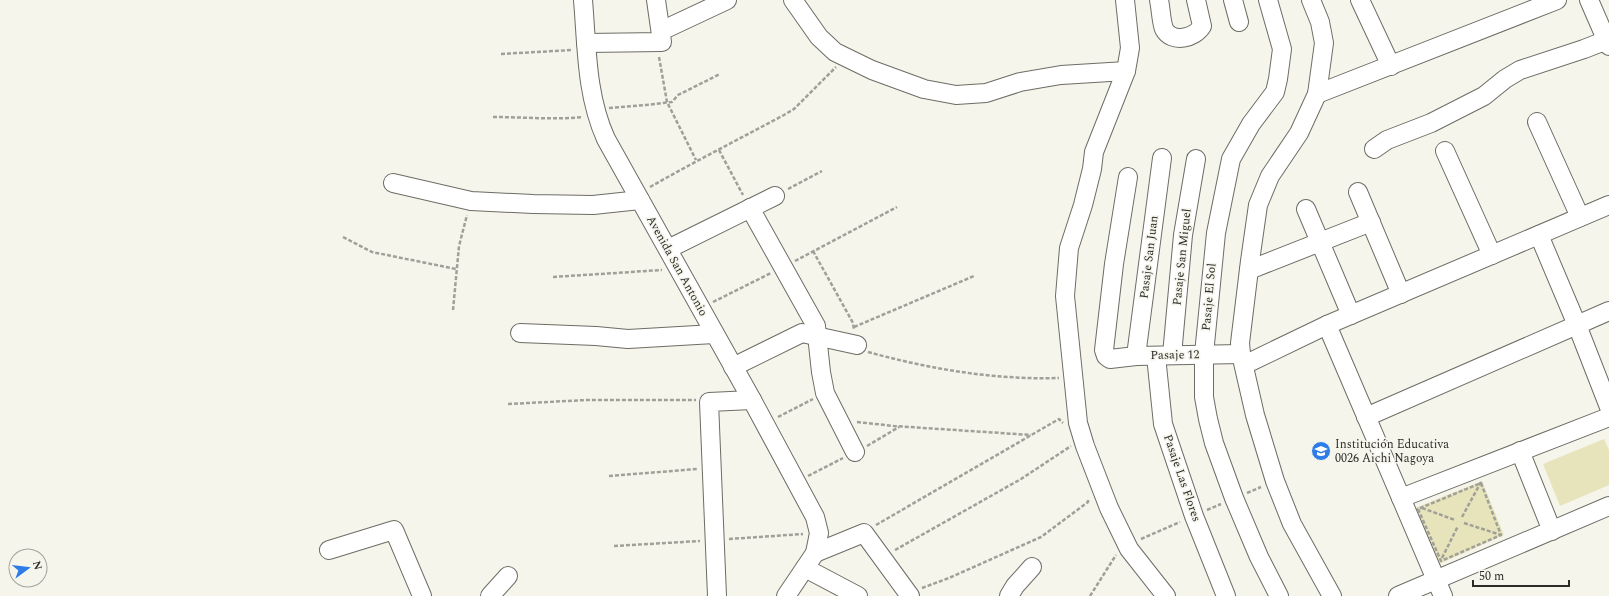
<svg xmlns="http://www.w3.org/2000/svg" width="1609" height="596" font-family="Spectral,serif">
	<style>
		.green { fill: #e7e4bc }
		.lines { fill: none; stroke-linecap: round; stroke-linejoin: round }
		.minor-casing { stroke: #6d6c65; stroke-width: 20 }
		.path { stroke: #a0a099; stroke-width: 2.5; stroke-dasharray: 4 2; stroke-linecap: butt }
		.minor { stroke: #fff; stroke-width: 18 }
		.labels { text-anchor: middle; dominant-baseline: central; stroke-width: 3; stroke-linejoin: round; paint-order: stroke }
		.street-label { font-size: 12px; fill: #2b2b28; stroke: #f5f5ec }
		.poi-label { font-size: 12px; fill: #2b2b28; stroke: #f5f5ec; text-anchor: start }
	</style>
	<rect width="100%" height="100%" fill="#f5f5ec"/>
	<g class="green">
		<path d="M 1604,439 L 1609,450 L 1609,485 L 1560,506 L 1543,464 Z"/>
		<path d="M 1482,481 L 1504,535 L 1439,564 L 1415,508 Z"/>
	</g>
	<g class="lines">
		<defs>
			<g id="minor">
				<path d="M 583,0 C 587,47 586,95 606,139 L 752,400 L 815,517 L 819,533 L 815,553 L 786,596"/>
				<path d="M 793,0 L 819,37 L 835,52 L 872,70 L 924,89 L 956,95 L 986,93 L 1020,82 L 1061,75 L 1126,71"/>
				<path d="M 1125,0 L 1130,48 L 1126,71 L 1094,152 L 1092,169 L 1083,205 L 1069,248 L 1065,296 L 1078,423 L 1085,446 L 1109,508 L 1129,549 L 1166,596"/>
				<path d="M 1159,0 C 1161,9 1161,21 1164,29 C 1172,44 1195,38 1202,26 L 1196,0"/>
				<path d="M 1233,0 L 1239,22"/>
				<path d="M 1268,0 L 1282,49 L 1278,79 L 1275,92 L 1251,124 L 1231,159 L 1216,233 L 1204,354 L 1204,397 L 1208,419 L 1214,443 L 1234,498 L 1259,557 L 1279,596"/>
				<path d="M 1311,0 L 1320,22 L 1324,43 L 1317,94 L 1299,133 L 1270,176 L 1258,205 L 1250,261 L 1240,343 L 1241,354 L 1255,415 L 1275,481 L 1292,524 L 1332,596"/>
				<path d="M 1360,0 L 1391,66"/>
				<path d="M 1589,0 L 1609,46"/>
				<path d="M 661,31 L 727,0"/>
				<path d="M 586,43 L 662,42 L 656,0"/>
				<path d="M 1317,94 L 1557,0"/>
				<path d="M 1537,122 L 1580,217"/>
				<path d="M 1374,149 L 1387,140 L 1431,123 L 1484,96 L 1505,79 L 1520,70 L 1584,49 L 1607,40"/>
				<path d="M 1445,151 L 1492,255"/>
				<path d="M 1128,177 L 1114,264 L 1104,350 L 1106,356 L 1110,359 L 1136,356 L 1241,354"/>
				<path d="M 393,183 L 471,201 L 533,204 L 593,205 L 640,200"/>
				<path d="M 1358,192 L 1401,294"/>
				<path d="M 750,208 L 816,326 L 821,372 L 825,393 L 855,452"/>
				<path d="M 1306,209 L 1351,315"/>
				<path d="M 1539,235 L 1577,325 L 1609,407"/>
				<path d="M 668,249 L 775,196"/>
				<path d="M 1249,270 L 1371,222"/>
				<path d="M 1327,325 L 1443,596"/>
				<path d="M 520,333 L 596,336 L 628,339 L 714,334"/>
				<path d="M 1172,355 L 1183,235 L 1196,159"/>
				<path d="M 1136,356 L 1162,158"/>
				<path d="M 1156,356 L 1163,424 L 1194,516 L 1226,596"/>
				<path d="M 1244,365 L 1327,325 L 1609,205"/>
				<path d="M 733,367 L 802,333 L 857,345"/>
				<path d="M 1366,417 L 1609,311"/>
				<path d="M 1520,451 L 1552,531"/>
				<path d="M 1401,498 L 1609,417"/>
				<path d="M 329,550 L 394,530 L 422,596"/>
				<path d="M 815,553 L 864,533 L 910,596"/>
				<path d="M 805,568 L 858,596"/>
				<path d="M 490,596 L 508,576"/>
				<path d="M 717,596 L 709,402 L 752,400"/>
				<path d="M 1009,596 L 1015,586 L 1032,567"/>
				<path d="M 1398,596 L 1609,506"/>
			</g>
		</defs>
		<use href="#minor" class="minor-casing"/>
		<g class="path">
			<path d="M 501,54 L 572,50"/>
			<path d="M 659,57 L 667,102 L 696,160"/>
			<path d="M 609,108 L 646,105 L 672,102 L 678,95 L 720,74"/>
			<path d="M 493,117 C 523,117 554,120 583,117"/>
			<path d="M 719,150 L 743,195"/>
			<path d="M 650,187 C 694,162 739,139 784,115 L 794,109 L 836,67"/>
			<path d="M 788,189 L 822,171"/>
			<path d="M 343,237 L 372,252 L 456,269"/>
			<path d="M 813,251 L 853,323 L 854,330"/>
			<path d="M 795,261 L 897,207"/>
			<path d="M 553,277 L 662,270"/>
			<path d="M 713,302 L 771,273"/>
			<path d="M 453,310 L 459,246 L 467,215"/>
			<path d="M 854,327 L 974,276"/>
			<path d="M 868,352 C 930,369 994,380 1059,378"/>
			<path d="M 508,404 L 587,400 L 696,400"/>
			<path d="M 778,417 L 813,399"/>
			<path d="M 857,422 L 894,426 L 1031,435"/>
			<path d="M 867,446 L 899,427"/>
			<path d="M 609,476 L 697,469"/>
			<path d="M 808,476 L 843,458"/>
			<path d="M 1481,483 L 1501,535 L 1441,561 L 1418,509 Z"/>
			<path d="M 1247,493 L 1261,487"/>
			<path d="M 1422,508 L 1455,520"/>
			<path d="M 1207,510 L 1221,504"/>
			<path d="M 1462,517 L 1481,482"/>
			<path d="M 1464,523 L 1501,535"/>
			<path d="M 876,525 L 1059,419 L 1063,423"/>
			<path d="M 729,539 L 803,534"/>
			<path d="M 1141,539 L 1180,522"/>
			<path d="M 614,546 L 700,541"/>
			<path d="M 895,550 L 1021,479 L 1071,446"/>
			<path d="M 1442,558 L 1458,526"/>
			<path d="M 922,588 L 949,578 L 1041,537 L 1088,502 L 1088,498"/>
			<path d="M 1090,596 L 1116,555"/>
		</g>
		<use href="#minor" class="minor"/>
	</g>
	<defs>
		<symbol id="school-disc" viewBox="-11 -11 22 22"><circle r="9.5" fill="#2e7ce8" stroke="#f5f5ec"/><path d="M0-5L7-2L0 1L-7-2ZM-4 1L0 2.5L4 1V4Q0 6-4 4Z" fill="#fff"/></symbol>
	</defs>
	<g fill-rule="evenodd">
		<use href="#school-disc" x="1310" y="440" width="22" height="22"/>
	</g>
	<g class="labels">
		<g class="street-label">
			<text transform="translate(1149 257) rotate(-83)">Pasaje San Juan</text>
			<text transform="translate(1182 257) rotate(-84)">Pasaje San Miguel</text>
			<text transform="translate(677 266) rotate(61)">Avenida San Antonio</text>
			<text transform="translate(1209 297) rotate(-85)">Pasaje El Sol</text>
			<text transform="translate(1175 355) rotate(-1)">Pasaje 12</text>
			<text transform="translate(1182 478) rotate(71)">Pasaje Las Flores</text>
		</g>
		<g class="poi-label">
			<text x="1335" y="444">Institución Educativa<tspan x="1335" dy="14">0026 Aichi Nagoya</tspan></text>
		</g>
	</g>
	<g transform="translate(28 568) rotate(75)"><circle r="19" fill="#f5f5ec" stroke="#a4a49e"/>
	<path d="M0-3L7 15L0 10L-7 15Z" fill="#2e7ce8"/>
	<text y="-6" font-size="11" font-weight="bold" text-anchor="middle" fill="#2b2b28">N</text>
	</g>
	<path d="M1473 580v6h96v-6" fill="none" stroke="#2b2b28" stroke-width="2"/>
	<text x="1479" y="580" font-size="12" fill="#2b2b28" stroke="#f5f5ec" stroke-width="3" paint-order="stroke">50 m</text>
</svg>
